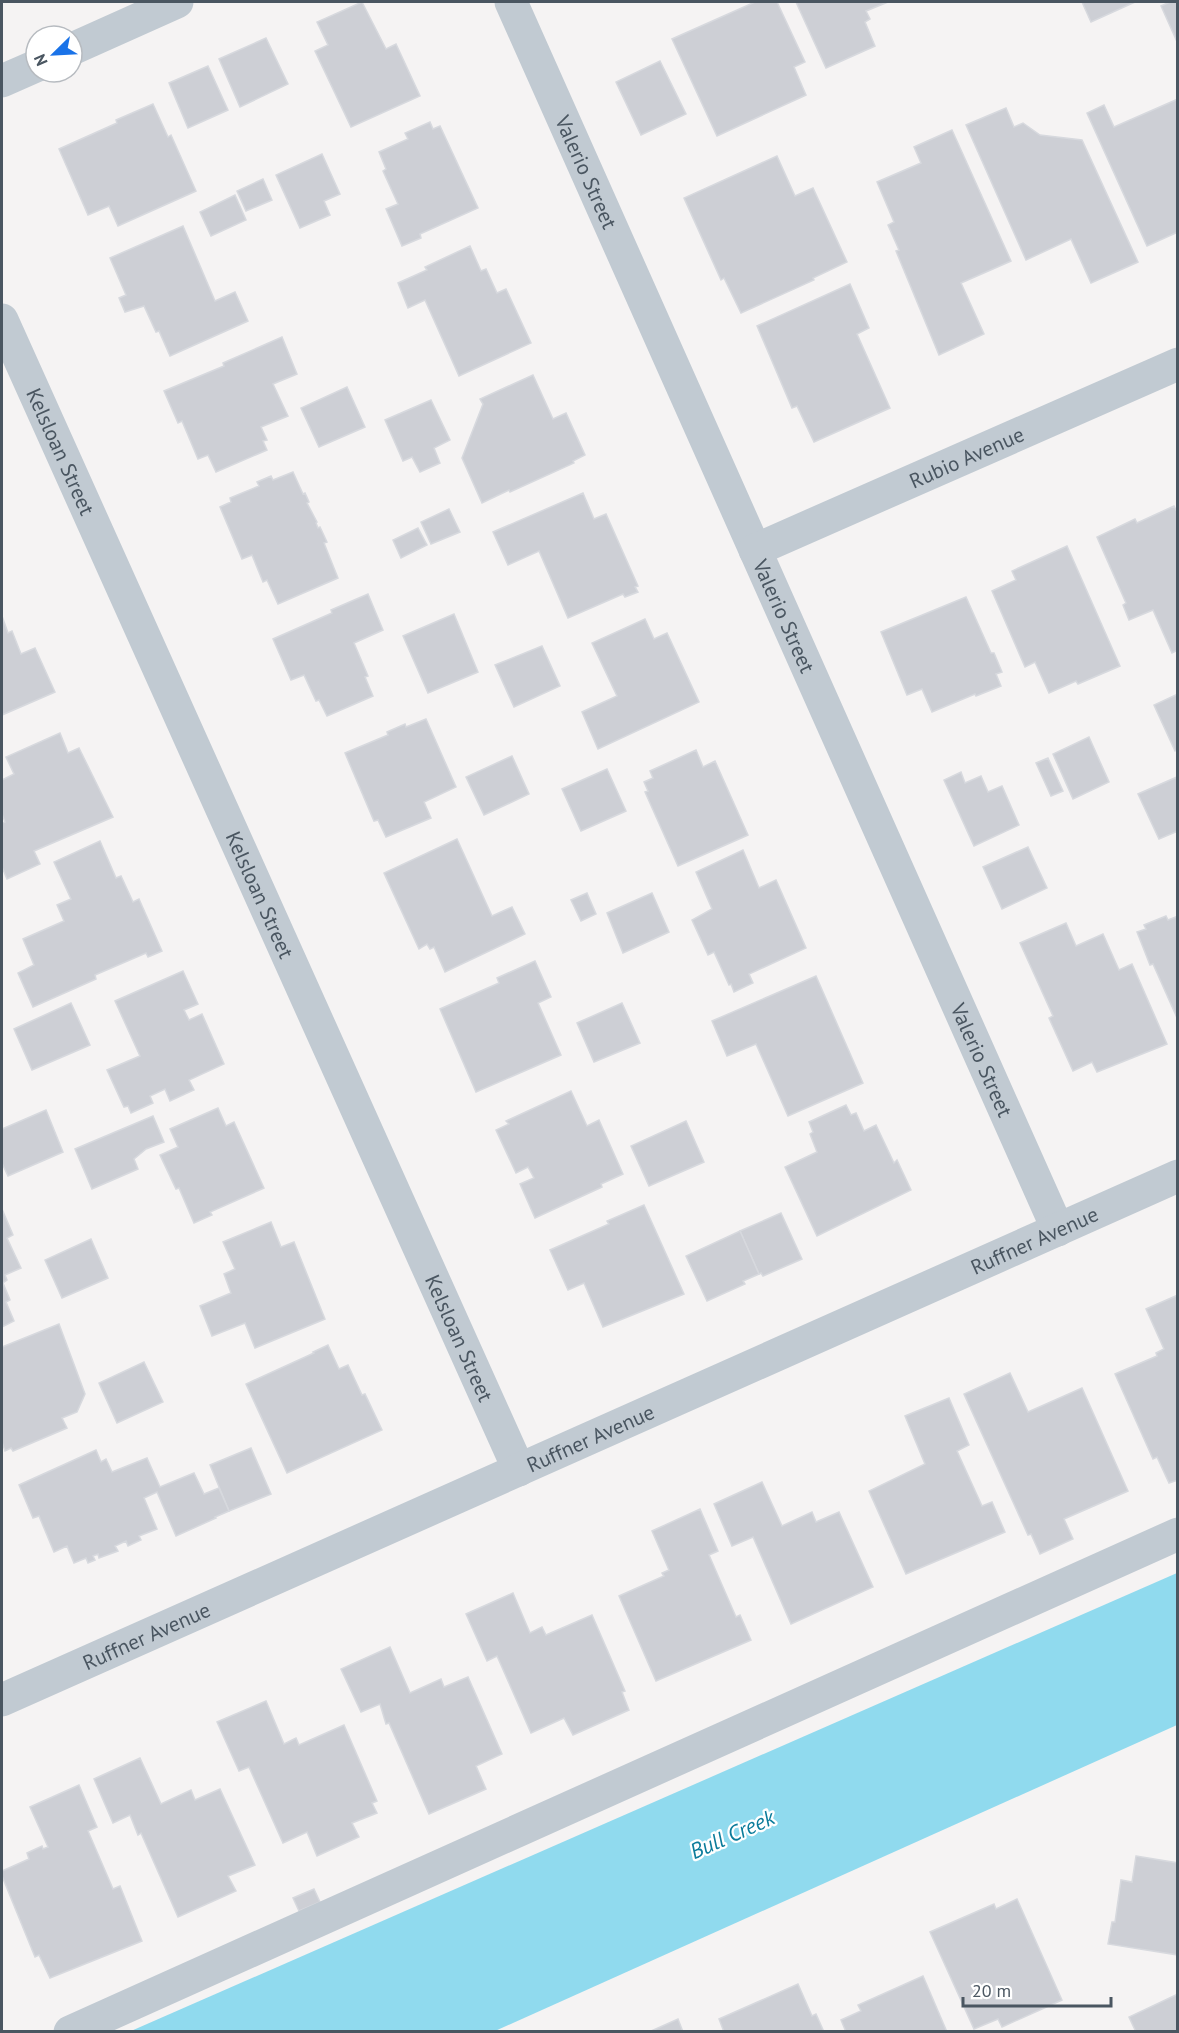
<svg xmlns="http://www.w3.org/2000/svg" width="1179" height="2033" font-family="'PT Sans',sans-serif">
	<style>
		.water { fill: #90daee }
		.building { fill: #cdcfd5; stroke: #d7d9de; stroke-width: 1.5 }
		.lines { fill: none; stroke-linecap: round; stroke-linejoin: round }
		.minor { stroke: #c1cad2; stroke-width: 33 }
		.labels { text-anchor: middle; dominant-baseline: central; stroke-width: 4.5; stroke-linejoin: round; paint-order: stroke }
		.street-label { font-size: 21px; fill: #4a5661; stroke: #fff }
		.water-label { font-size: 22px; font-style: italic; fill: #0c7c9b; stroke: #fff }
	</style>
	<rect width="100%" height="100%" fill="#f5f3f3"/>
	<path class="water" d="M 1177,1573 L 1177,1725 L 495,2031 L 131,2031 Z"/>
	<g class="building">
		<path d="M 362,2 L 386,49 L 396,44 L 420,96 L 351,127 L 315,51 L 328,45 L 317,22 Z"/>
		<path d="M 755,2 L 777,2 L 805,62 L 794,67 L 806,95 L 717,136 L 672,39 Z"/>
		<path d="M 796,2 L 888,2 L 866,11 L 870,19 L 865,22 L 875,46 L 826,68 Z"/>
		<path d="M 1082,2 L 1135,2 L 1091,22 Z"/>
		<path d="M 1170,2 L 1178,2 L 1178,44 L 1161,6 Z"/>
		<path d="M 266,38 L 288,84 L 240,107 L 219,59 Z"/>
		<path d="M 660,61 L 686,114 L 641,135 L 616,82 Z"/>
		<path d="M 208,66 L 228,110 L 188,128 L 169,83 Z"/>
		<path d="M 1178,99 L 1178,232 L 1147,246 L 1087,113 L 1104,105 L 1114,127 Z"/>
		<path d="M 153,104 L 168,137 L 171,135 L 196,191 L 118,226 L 109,206 L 88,215 L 59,149 L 117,123 L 116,120 Z"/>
		<path d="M 1006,108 L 1014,127 L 1023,123 L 1040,135 L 1082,140 L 1138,262 L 1091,283 L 1071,239 L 1026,260 L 966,125 Z"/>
		<path d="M 430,122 L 433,129 L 440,126 L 478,208 L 420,234 L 421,238 L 402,246 L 386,209 L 398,204 L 383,171 L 386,169 L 379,152 L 408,139 L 405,133 Z"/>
		<path d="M 952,130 L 1011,261 L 961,283 L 984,334 L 939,355 L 896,251 L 899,250 L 888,225 L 894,222 L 877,182 L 921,163 L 914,147 Z"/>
		<path d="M 322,154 L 340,194 L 324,201 L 330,215 L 300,228 L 276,175 Z"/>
		<path d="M 777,156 L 795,196 L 813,188 L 847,262 L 813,278 L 814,280 L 741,313 L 724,278 L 721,280 L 684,198 Z"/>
		<path d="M 263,179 L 272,200 L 246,211 L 237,191 Z"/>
		<path d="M 235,195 L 246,220 L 211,236 L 200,212 Z"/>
		<path d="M 183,226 L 215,301 L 235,292 L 248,321 L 170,356 L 159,331 L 156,332 L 144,306 L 125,312 L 119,298 L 126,295 L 110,258 Z"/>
		<path d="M 470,246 L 481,271 L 486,269 L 497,293 L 506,289 L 531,343 L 459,376 L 425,300 L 408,308 L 398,283 L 427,270 L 425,267 Z"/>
		<path d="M 850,284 L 869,328 L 857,334 L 890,408 L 814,442 L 797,406 L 792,408 L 757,326 Z"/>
		<path d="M 282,337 L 297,374 L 273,384 L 288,416 L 261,427 L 267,440 L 263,441 L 267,450 L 216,472 L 208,455 L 198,459 L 182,421 L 178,423 L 164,391 L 224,366 L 223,363 Z"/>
		<path d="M 533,375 L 553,419 L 566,413 L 585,455 L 573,461 L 574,463 L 510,492 L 509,490 L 482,503 L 462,458 L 483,404 L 480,399 Z"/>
		<path d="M 347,387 L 365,427 L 319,447 L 301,408 Z"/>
		<path d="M 431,400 L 450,440 L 434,448 L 440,463 L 420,472 L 412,457 L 403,461 L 385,420 Z"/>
		<path d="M 293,472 L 303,494 L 305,493 L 309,502 L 307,503 L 317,522 L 316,523 L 318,528 L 320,527 L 327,542 L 324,543 L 338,578 L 278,604 L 267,580 L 263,582 L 252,555 L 242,559 L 220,507 L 231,502 L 230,498 L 259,486 L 257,482 L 271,476 L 273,480 Z"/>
		<path d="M 583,493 L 594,519 L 606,514 L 638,586 L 635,587 L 638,592 L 625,597 L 623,594 L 568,618 L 539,551 L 508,565 L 493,532 Z"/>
		<path d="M 1174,506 L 1178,514 L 1178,650 L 1172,653 L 1153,610 L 1129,620 L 1123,605 L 1126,603 L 1097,537 L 1135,519 L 1137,523 Z"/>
		<path d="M 449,509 L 460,532 L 431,544 L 421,522 Z"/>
		<path d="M 418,528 L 427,545 L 401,558 L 393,540 Z"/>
		<path d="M 1067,546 L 1120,666 L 1078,684 L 1076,681 L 1049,693 L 1035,662 L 1025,667 L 992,591 L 1016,580 L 1012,571 Z"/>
		<path d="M 368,594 L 383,630 L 354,643 L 368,676 L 365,677 L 373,696 L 327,716 L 319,700 L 316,701 L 304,675 L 291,680 L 273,639 L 332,613 L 331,610 Z"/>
		<path d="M 966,597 L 991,653 L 994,653 L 1002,672 L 996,674 L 1001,686 L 976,696 L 975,694 L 932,712 L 922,689 L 907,695 L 881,632 Z"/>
		<path d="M 454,614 L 478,672 L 428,693 L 403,636 Z"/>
		<path d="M 2,616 L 8,633 L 12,631 L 21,654 L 35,648 L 55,692 L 2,715 Z"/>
		<path d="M 645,619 L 654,639 L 667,633 L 699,702 L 598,749 L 582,712 L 617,696 L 592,643 Z"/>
		<path d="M 542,646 L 560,686 L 514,707 L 495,665 Z"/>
		<path d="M 1178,694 L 1178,749 L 1175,751 L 1154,705 Z"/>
		<path d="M 426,719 L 456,787 L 424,802 L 431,818 L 386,837 L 378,820 L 374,821 L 345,753 L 388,735 L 387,732 L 405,724 L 406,727 Z"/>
		<path d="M 60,733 L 68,753 L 79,748 L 113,817 L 34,851 L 40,864 L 7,879 L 2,867 L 2,823 L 5,822 L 2,814 L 2,780 L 14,774 L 6,757 Z"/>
		<path d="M 1089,737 L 1109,782 L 1073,799 L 1053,754 Z"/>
		<path d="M 696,750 L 703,767 L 715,761 L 748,835 L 678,866 L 645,792 L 648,791 L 644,782 L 653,778 L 650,771 Z"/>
		<path d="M 512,756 L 529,794 L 484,815 L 466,777 Z"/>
		<path d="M 1048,758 L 1063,791 L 1051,796 L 1036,763 Z"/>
		<path d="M 607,769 L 626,811 L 581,831 L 562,789 Z"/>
		<path d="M 961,772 L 965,783 L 981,776 L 988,792 L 1002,786 L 1019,825 L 974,846 L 944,780 Z"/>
		<path d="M 1177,777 L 1178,831 L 1159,839 L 1138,794 Z"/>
		<path d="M 457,839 L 492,916 L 512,907 L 525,934 L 445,972 L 434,947 L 430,949 L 427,944 L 419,949 L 384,873 Z"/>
		<path d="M 100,841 L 116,878 L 121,876 L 133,902 L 139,899 L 162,951 L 148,957 L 146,953 L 95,975 L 96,979 L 33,1007 L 18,973 L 34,965 L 23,939 L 64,921 L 57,905 L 71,899 L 54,862 Z"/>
		<path d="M 1028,847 L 1047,888 L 1002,909 L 983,867 Z"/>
		<path d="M 743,850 L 759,888 L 776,880 L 806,948 L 749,974 L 753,983 L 734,992 L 731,984 L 729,985 L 714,952 L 708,955 L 692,920 L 712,909 L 696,872 Z"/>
		<path d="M 587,893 L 596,914 L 581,921 L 571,900 Z"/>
		<path d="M 652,893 L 669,932 L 623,953 L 607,913 Z"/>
		<path d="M 1166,916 L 1168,920 L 1178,916 L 1178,1020 L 1153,964 L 1150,965 L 1137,932 L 1146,929 L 1144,925 Z"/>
		<path d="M 1066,923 L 1076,946 L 1103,934 L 1119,970 L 1132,964 L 1167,1044 L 1097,1072 L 1092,1062 L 1073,1071 L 1049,1018 L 1053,1016 L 1020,943 Z"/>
		<path d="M 535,961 L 551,997 L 538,1003 L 561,1055 L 476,1092 L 440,1009 L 499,983 L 497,978 Z"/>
		<path d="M 183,971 L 198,1004 L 184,1010 L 189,1020 L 202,1014 L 224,1064 L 189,1080 L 194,1090 L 170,1101 L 165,1089 L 150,1096 L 153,1103 L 131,1113 L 128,1106 L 124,1107 L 107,1070 L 140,1056 L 115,1001 Z"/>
		<path d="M 816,976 L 863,1083 L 788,1116 L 756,1044 L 727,1056 L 712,1021 Z"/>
		<path d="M 71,1003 L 90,1045 L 32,1070 L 14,1029 Z"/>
		<path d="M 622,1003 L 640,1043 L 594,1062 L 577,1023 Z"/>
		<path d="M 571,1091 L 587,1126 L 599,1120 L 623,1174 L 601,1184 L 602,1187 L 535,1218 L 520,1184 L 534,1178 L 528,1167 L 516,1173 L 496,1130 L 509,1124 L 506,1121 Z"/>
		<path d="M 846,1105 L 851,1115 L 856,1113 L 864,1131 L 876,1125 L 894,1163 L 897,1160 L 911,1190 L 817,1236 L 785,1167 L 817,1152 L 810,1134 L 813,1132 L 809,1122 Z"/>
		<path d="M 218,1108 L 226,1126 L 234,1122 L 264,1188 L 210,1212 L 212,1215 L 194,1223 L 179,1188 L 176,1189 L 160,1155 L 178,1147 L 170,1129 Z"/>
		<path d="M 46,1110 L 63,1152 L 8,1176 L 2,1163 L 2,1129 Z"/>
		<path d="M 153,1116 L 164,1142 L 146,1149 L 134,1159 L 138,1169 L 92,1189 L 75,1149 Z"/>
		<path d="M 686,1121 L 704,1162 L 649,1186 L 631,1146 Z"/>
		<path d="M 644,1205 L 684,1294 L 603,1327 L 584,1283 L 568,1290 L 550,1250 L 609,1224 L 607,1221 Z"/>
		<path d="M 2,1209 L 13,1235 L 7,1238 L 21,1268 L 5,1275 L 7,1280 L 3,1283 L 10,1300 L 6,1302 L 14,1321 L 2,1327 Z"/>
		<path d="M 781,1213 L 802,1259 L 763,1276 L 761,1273 L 759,1274 L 740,1231 Z"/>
		<path d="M 271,1222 L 281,1247 L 294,1242 L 325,1319 L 255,1348 L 245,1323 L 212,1336 L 200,1306 L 231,1293 L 224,1274 L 235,1269 L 223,1242 Z"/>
		<path d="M 740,1231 L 759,1274 L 743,1281 L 745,1284 L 707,1301 L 686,1256 Z"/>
		<path d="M 91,1239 L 108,1278 L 62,1298 L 45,1260 Z"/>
		<path d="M 1178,1295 L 1178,1480 L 1169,1483 L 1157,1457 L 1153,1459 L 1115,1374 L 1157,1356 L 1156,1353 L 1164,1349 L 1146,1309 Z"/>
		<path d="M 59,1324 L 85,1394 L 77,1412 L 62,1418 L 67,1428 L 13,1451 L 11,1448 L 5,1451 L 2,1442 L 2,1347 Z"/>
		<path d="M 328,1345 L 339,1369 L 348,1365 L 362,1395 L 365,1394 L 382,1430 L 287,1473 L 246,1384 L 314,1353 L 313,1352 Z"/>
		<path d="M 144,1362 L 163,1402 L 117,1423 L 99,1383 Z"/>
		<path d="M 1010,1373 L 1028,1412 L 1082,1388 L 1128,1491 L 1064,1519 L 1073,1539 L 1040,1554 L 1031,1534 L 1028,1535 L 964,1394 Z"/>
		<path d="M 949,1398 L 969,1445 L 957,1451 L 982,1506 L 992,1502 L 1005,1532 L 906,1574 L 869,1491 L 925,1464 L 905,1416 Z"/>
		<path d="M 251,1448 L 271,1494 L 229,1511 L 210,1465 Z"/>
		<path d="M 96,1450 L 101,1462 L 106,1459 L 112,1472 L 147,1458 L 160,1487 L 194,1473 L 204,1494 L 219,1488 L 229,1511 L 215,1517 L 216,1518 L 176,1536 L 157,1492 L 144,1498 L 157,1529 L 139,1536 L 141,1540 L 128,1546 L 126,1541 L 115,1546 L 118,1551 L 99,1558 L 98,1554 L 93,1556 L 95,1560 L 88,1563 L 86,1558 L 74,1563 L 67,1546 L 54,1552 L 39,1516 L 33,1518 L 19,1485 Z"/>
		<path d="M 762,1482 L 782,1526 L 812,1512 L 816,1522 L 839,1512 L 873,1587 L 791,1624 L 753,1537 L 732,1546 L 714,1504 Z"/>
		<path d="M 700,1509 L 718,1551 L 709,1555 L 736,1617 L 740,1615 L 751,1640 L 656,1681 L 619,1596 L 664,1576 L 662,1573 L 669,1570 L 652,1531 Z"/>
		<path d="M 513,1593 L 530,1633 L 542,1627 L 546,1635 L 592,1615 L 625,1691 L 622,1692 L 629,1710 L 573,1735 L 564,1718 L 531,1733 L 497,1656 L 487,1661 L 466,1614 Z"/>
		<path d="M 390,1647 L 410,1693 L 441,1679 L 444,1687 L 468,1677 L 502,1754 L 476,1766 L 486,1789 L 429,1814 L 389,1723 L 386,1724 L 380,1704 L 361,1712 L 341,1669 Z"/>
		<path d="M 266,1701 L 284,1744 L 296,1738 L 299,1745 L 344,1725 L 377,1801 L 372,1803 L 377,1813 L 352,1823 L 359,1837 L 317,1856 L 307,1832 L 283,1843 L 249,1767 L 239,1771 L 217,1722 Z"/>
		<path d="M 140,1758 L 161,1804 L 191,1790 L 195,1800 L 220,1789 L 255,1865 L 228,1876 L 236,1891 L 178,1917 L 141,1833 L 138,1835 L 130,1815 L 113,1823 L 94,1779 Z"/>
		<path d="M 79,1785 L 97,1827 L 88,1831 L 113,1889 L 120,1886 L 142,1941 L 50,1978 L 39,1955 L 35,1957 L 2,1876 L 2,1871 L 29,1859 L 27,1853 L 42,1846 L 43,1849 L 48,1847 L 30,1807 Z"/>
		<path d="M 1136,1856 L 1178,1863 L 1178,1955 L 1108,1944 L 1112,1922 L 1115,1922 L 1121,1880 L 1132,1882 Z"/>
		<path d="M 314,1889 L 320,1902 L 299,1911 L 293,1898 Z"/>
		<path d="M 1017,1899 L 1062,2000 L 1002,2027 L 998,2019 L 974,2029 L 930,1932 L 994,1904 L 996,1909 Z"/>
		<path d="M 923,1976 L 947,2032 L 846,2032 L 841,2020 L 861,2011 L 858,2005 Z"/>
		<path d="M 798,1984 L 812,2016 L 816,2014 L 824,2032 L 724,2032 L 719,2019 Z"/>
		<path d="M 1178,1994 L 1178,2032 L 1136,2032 L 1129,2017 Z"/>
		<path d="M 678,2019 L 683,2032 L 649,2032 Z"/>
	</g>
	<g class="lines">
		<g class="minor">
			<path id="s1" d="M 511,2 L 1058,1230"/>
			<path d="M 72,49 L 177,2"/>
			<path d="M 2,81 L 36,66"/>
			<path id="s2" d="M 2,320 L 519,1470"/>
			<path id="s3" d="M 755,550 L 1178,364"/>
			<path id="s4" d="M 2,1700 L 1178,1176"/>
			<path d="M 70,2032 L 1178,1534"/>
		</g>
	</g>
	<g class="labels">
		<g class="street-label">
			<text stroke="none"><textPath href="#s1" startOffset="186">Valerio Street</textPath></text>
			<text stroke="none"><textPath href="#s2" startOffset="144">Kelsloan Street</textPath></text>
			<text stroke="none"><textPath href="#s3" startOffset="231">Rubio Avenue</textPath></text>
			<text stroke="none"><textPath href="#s1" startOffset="672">Valerio Street</textPath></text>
			<text stroke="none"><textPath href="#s2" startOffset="630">Kelsloan Street</textPath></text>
			<text stroke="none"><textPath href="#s1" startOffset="1158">Valerio Street</textPath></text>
			<text stroke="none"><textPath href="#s4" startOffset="1130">Ruffner Avenue</textPath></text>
			<text stroke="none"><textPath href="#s2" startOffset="1116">Kelsloan Street</textPath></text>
			<text stroke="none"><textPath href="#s4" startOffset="644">Ruffner Avenue</textPath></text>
			<text stroke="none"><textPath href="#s4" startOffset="158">Ruffner Avenue</textPath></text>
		</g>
		<g class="water-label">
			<text transform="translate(732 1834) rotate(-24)">Bull Creek</text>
		</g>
	</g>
	<rect width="1179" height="2033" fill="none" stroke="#4a5661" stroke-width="6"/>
	<g transform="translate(54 54) rotate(246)"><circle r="28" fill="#ffffff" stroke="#b7bbc0" stroke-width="1.5"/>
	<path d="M0-4.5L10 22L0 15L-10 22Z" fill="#1a73e8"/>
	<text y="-9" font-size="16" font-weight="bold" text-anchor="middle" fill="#4a5661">N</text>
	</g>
	<path d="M963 1997v9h148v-9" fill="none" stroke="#4a5661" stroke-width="3"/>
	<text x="972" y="1997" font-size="18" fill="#4a5661" stroke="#ffffff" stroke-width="4.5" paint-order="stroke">20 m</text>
</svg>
